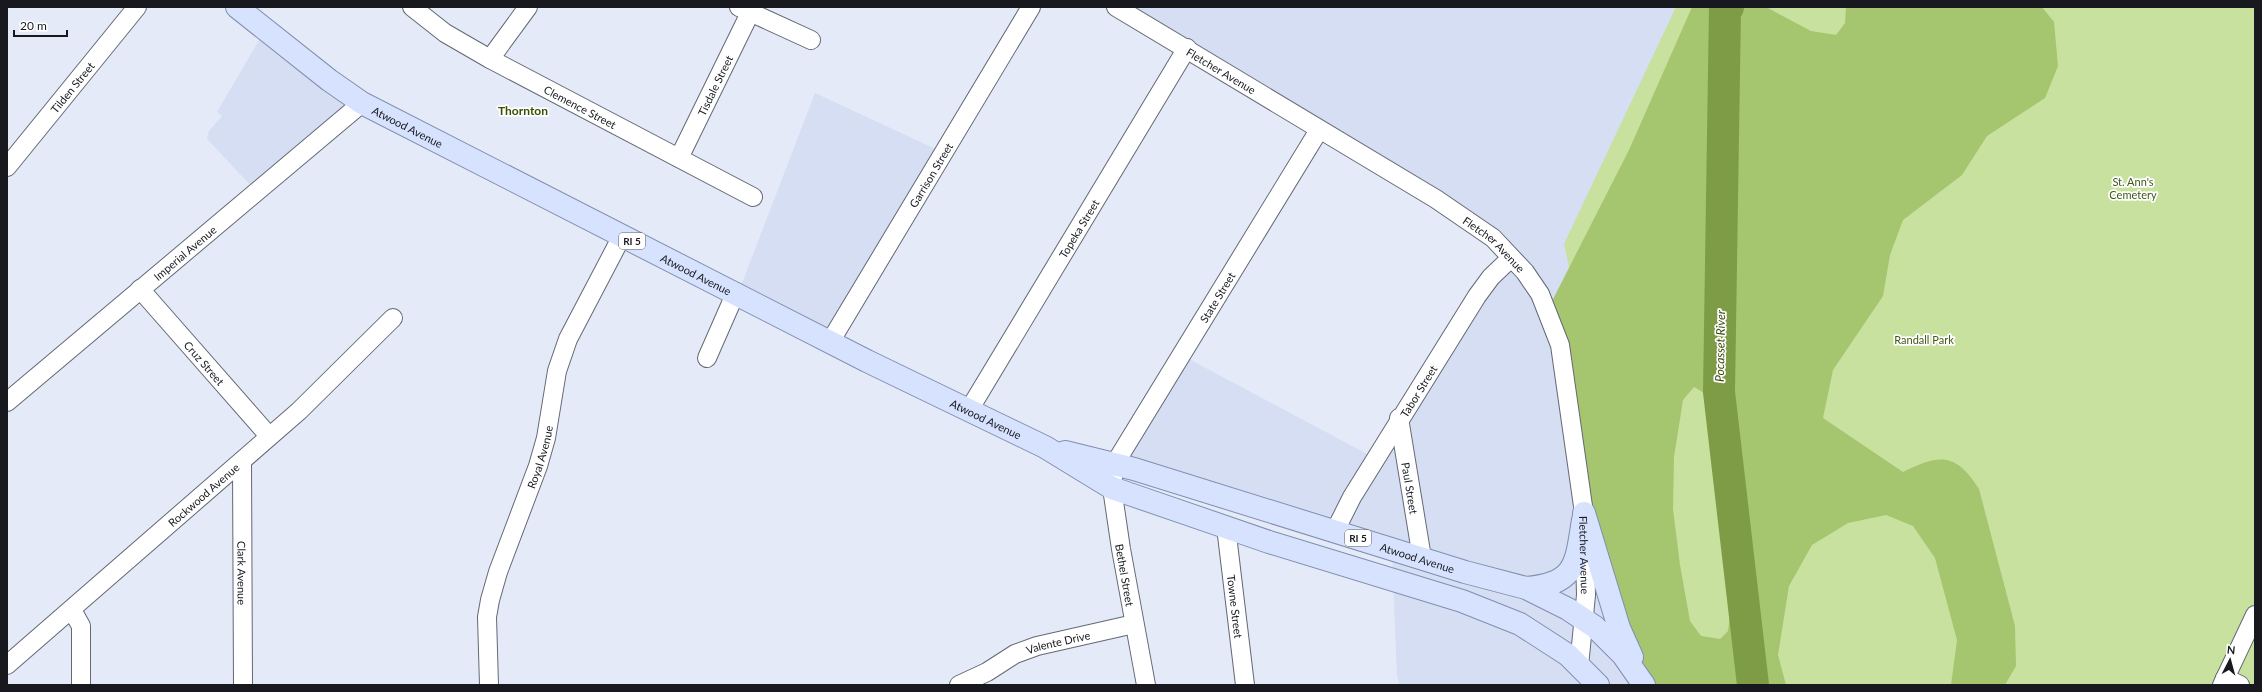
<svg xmlns="http://www.w3.org/2000/svg" width="2262" height="692" font-family="Lato,sans-serif">
	<style>
		.built { fill: #d5def2 }
		.green { fill: #c8e19f }
		.forest { fill: #a6c56f; fill-rule: evenodd }
		.lines { fill: none; stroke-linecap: round; stroke-linejoin: round }
		.river { stroke: #7e9b46; stroke-width: 32 }
		.minor-casing { stroke: #636874; stroke-width: 20 }
		.major-casing { stroke: #818faf; stroke-width: 24 }
		.minor { stroke: #fff; stroke-width: 18 }
		.major { stroke: #d6e2fe; stroke-width: 22 }
		.labels { text-anchor: middle; dominant-baseline: central; stroke-width: 3.5; stroke-linejoin: round; paint-order: stroke }
		.shield { fill: #fff; stroke: #5d5e62; stroke-width: 1 }
		.shield-label { font-size: 10px; font-weight: bold; fill: #17191e }
		.street-label { font-size: 11px; fill: #17191e; stroke: #fff }
		.park-label { font-size: 11px; fill: #43571a; stroke: #fff }
		.neighbourhood-label { font-size: 12px; font-weight: bold; fill: #394e00; stroke: #fff }
		.water-label { font-size: 12px; font-style: italic; fill: #364807; stroke: #fff }
	</style>
	<rect width="100%" height="100%" fill="#e4eaf7"/>
	<g class="built">
		<path d="M 1121,7 L 1692,7 L 1629,150 L 1550,305 L 1645,685 L 1400,685 L 1397,676 L 1392,554 L 1119,455 L 1187,358 L 1369,455 L 1509,253 Z"/>
		<path d="M 265,30 L 357,96 L 258,193 L 207,139 L 209,131 L 222,116 L 217,112 Z"/>
		<path d="M 815,93 L 942,152 L 832,340 L 739,291 Z"/>
	</g>
	<path class="green" d="M 1676,7 L 2255,7 L 2255,685 L 1662,685 L 1564,244 Z"/>
	<path class="forest" d="M 1692,7 L 1766,7 L 1811,31 L 1836,35 L 1845,23 L 1846,7 L 2042,7 L 2054,22 L 2058,66 L 2045,98 L 1987,136 L 1962,175 L 1903,220 L 1890,255 L 1883,296 L 1833,370 L 1823,418 L 1903,472 C 1939,454 1956,452 1979,489 L 2015,626 L 2016,666 L 2005,685 L 1951,685 L 1957,640 L 1935,558 L 1913,526 L 1886,515 L 1848,523 L 1812,545 L 1789,586 L 1778,655 L 1786,685 L 1645,685 L 1602,569 L 1550,305 L 1629,150 ZM 1694,387 C 1718,401 1731,414 1737,442 L 1734,582 L 1728,631 L 1720,639 L 1701,636 L 1690,621 L 1680,565 L 1673,509 L 1674,457 L 1683,400 Z"/>
	<g class="lines">
		<path class="river" d="M 1728,7 L 1725,8 L 1719,392 L 1753,685"/>
		<defs>
			<g id="minor">
				<path id="s1" d="M 412,7 L 445,33 L 490,59 L 753,197"/>
				<path d="M 739,7 L 811,40"/>
				<path id="s2" d="M 1116,7 L 1436,199 L 1493,238 L 1525,272 L 1540,294 L 1560,345 L 1584,513 L 1586,595 L 1579,666"/>
				<path d="M 490,59 L 528,7"/>
				<path id="s3" d="M 679,158 L 750,13"/>
				<path id="s4" d="M 7,167 L 137,7"/>
				<path id="s5" d="M 140,289 L 269,436"/>
				<path id="s6" d="M 830,342 L 1031,7"/>
				<path d="M 707,358 L 736,292"/>
				<path id="s7" d="M 7,402 L 362,103"/>
				<path id="s8" d="M 969,410 L 1187,48"/>
				<path id="s9" d="M 1399,418 L 1422,558"/>
				<path id="s10" d="M 242,461 L 243,685"/>
				<path id="s11" d="M 1226,527 L 1245,685"/>
				<path id="s12" d="M 1335,531 L 1352,497 L 1477,296 L 1491,277 L 1511,258"/>
				<path d="M 72,610 L 81,626 L 81,685"/>
				<path id="s13" d="M 7,665 L 299,411 L 393,318"/>
				<path d="M 2225,678 L 2240,685"/>
				<path id="s14" d="M 489,685 L 487,617 L 490,600 L 498,572 L 538,466 L 546,438 L 557,371 L 568,339 L 622,236"/>
				<path id="s15" d="M 959,685 L 987,672 L 1015,654 L 1037,646 L 1134,624"/>
				<path id="s16" d="M 1146,685 L 1121,549 L 1112,488 L 1114,465 L 1319,130"/>
				<path d="M 2222,685 L 2255,615"/>
			</g>
			<g id="major">
				<path id="s17" d="M 237,7 L 329,80 L 362,103 L 867,361 L 1045,447 L 1112,488 L 1269,542 L 1462,601 L 1520,624 L 1568,655 L 1598,685"/>
				<path id="s18" d="M 1065,452 L 1134,469 L 1465,572 L 1526,588 L 1568,609 L 1595,627 L 1623,655 L 1644,685"/>
				<path d="M 1584,513 L 1619,628 L 1632,657"/>
				<path d="M 1526,588 C 1577,584 1576,563 1583,520"/>
			</g>
		</defs>
		<use href="#minor" class="minor-casing"/>
		<use href="#major" class="major-casing"/>
		<use href="#minor" class="minor"/>
		<use href="#major" class="major"/>
	</g>
	<g class="labels">
		<g class="shield">
			<rect x="619" y="233" width="26" height="16" rx="3"/>
			<rect x="1345" y="530" width="26" height="16" rx="3"/>
		</g>
		<g class="shield-label">
			<text x="632" y="241">RI 5</text>
			<text x="1358" y="538">RI 5</text>
		</g>
		<g class="street-label">
			<text stroke="none"><textPath href="#s2" startOffset="123">Fletcher Avenue</textPath></text>
			<text stroke="none"><textPath href="#s3" startOffset="81">Tisdale Street</textPath></text>
			<text stroke="none"><textPath href="#s4" startOffset="103">Tilden Street</textPath></text>
			<text stroke="none"><textPath href="#s1" startOffset="196">Clemence Street</textPath></text>
			<text stroke="none"><textPath href="#s17" startOffset="209">Atwood Avenue</textPath></text>
			<text stroke="none"><textPath href="#s6" startOffset="195">Garrison Street</textPath></text>
			<text stroke="none"><textPath href="#s8" startOffset="212">Topeka Street</textPath></text>
			<text stroke="none"><textPath href="#s2" startOffset="447">Fletcher Avenue</textPath></text>
			<text stroke="none"><textPath href="#s7" startOffset="232">Imperial Avenue</textPath></text>
			<text stroke="none"><textPath href="#s17" startOffset="533">Atwood Avenue</textPath></text>
			<text stroke="none"><textPath href="#s16" startOffset="420">State Street</textPath></text>
			<text stroke="none"><textPath href="#s5" startOffset="98">Cruz Street</textPath></text>
			<text stroke="none"><textPath href="#s12" startOffset="163">Tabor Street</textPath></text>
			<text stroke="none"><textPath href="#s17" startOffset="857">Atwood Avenue</textPath></text>
			<text stroke="none"><textPath href="#s14" startOffset="237">Royal Avenue</textPath></text>
			<text stroke="none"><textPath href="#s9" startOffset="71">Paul Street</textPath></text>
			<text stroke="none"><textPath href="#s13" startOffset="260">Rockwood Avenue</textPath></text>
			<text stroke="none"><textPath href="#s2" startOffset="782">Fletcher Avenue</textPath></text>
			<text stroke="none"><textPath href="#s18" startOffset="368">Atwood Avenue</textPath></text>
			<text stroke="none"><textPath href="#s10" startOffset="112">Clark Avenue</textPath></text>
			<text transform="translate(1125 575) rotate(80)">Bethel Street</text>
			<text stroke="none"><textPath href="#s11" startOffset="80">Towne Street</textPath></text>
			<text stroke="none"><textPath href="#s15" startOffset="109">Valente Drive</textPath></text>
		</g>
		<g class="park-label">
			<text x="2133" y="181">St. Ann's<tspan x="2133" dy="13">Cemetery</tspan></text>
			<text x="1924" y="339">Randall Park</text>
		</g>
		<g class="neighbourhood-label">
			<text x="523" y="110">Thornton</text>
		</g>
		<g class="water-label">
			<text transform="translate(1720 346) rotate(-89)">Pocasset River</text>
		</g>
	</g>
	<rect width="2262" height="692" fill="none" stroke="#17191e" stroke-width="16"/>
	<g transform="translate(2230 660) rotate(6)" stroke="#ffffff" stroke-width="3" paint-order="stroke">
	<path d="M0-3L7 15L0 10L-7 15Z" fill="#17191e"/>
	<text y="-6" font-size="11" font-weight="bold" text-anchor="middle" fill="#17191e">N</text>
	</g>
	<path d="M14 30v6h53v-6" fill="none" stroke="#17191e" stroke-width="2"/>
	<text x="20" y="30" font-size="12" fill="#17191e" stroke="#ffffff" stroke-width="3" paint-order="stroke">20 m</text>
</svg>
